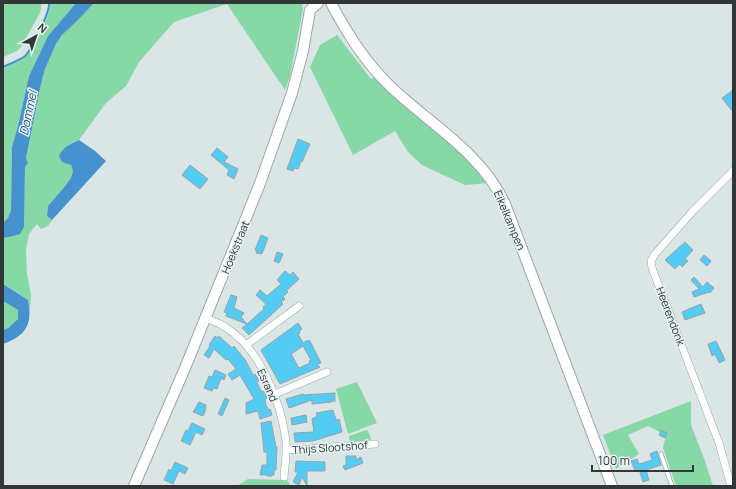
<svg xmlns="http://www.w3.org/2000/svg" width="736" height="489" font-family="Manrope,sans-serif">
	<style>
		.green { fill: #86d8a7 }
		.water { fill: #4692cf }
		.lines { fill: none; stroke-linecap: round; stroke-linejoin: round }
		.stream { stroke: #4692cf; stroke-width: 2 }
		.building { fill: #54cbf2; stroke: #99a3a6; fill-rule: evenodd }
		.lane-casing { stroke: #9ca7a8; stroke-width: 5 }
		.street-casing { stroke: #9ca7a8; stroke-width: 8 }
		.secondary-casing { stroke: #9ca7a8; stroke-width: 12 }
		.lane { stroke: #fff; stroke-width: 3.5 }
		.street { stroke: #fff; stroke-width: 7 }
		.secondary { stroke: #fff; stroke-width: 10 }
		.labels { text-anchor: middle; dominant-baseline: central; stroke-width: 3; stroke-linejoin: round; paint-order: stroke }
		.street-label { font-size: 11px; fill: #323636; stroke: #e7f3f3 }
		.water-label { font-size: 12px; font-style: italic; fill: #1f547e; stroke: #e7f3f3 }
	</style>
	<rect width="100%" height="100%" fill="#dae5e6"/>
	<g class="green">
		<path d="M 3,3 L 42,3 L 40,13 L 21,47 L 17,51 L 3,57 Z"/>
		<path d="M 50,3 L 76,3 L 48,36 L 29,76 L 18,126 L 12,147 L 11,210 L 8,218 L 3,223 L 3,67 C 11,63 21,60 28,54 C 37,45 50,15 50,3 Z"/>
		<path d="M 94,3 L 302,3 L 303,9 L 290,76 L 285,90 L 227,4 L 174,22 L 139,62 L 126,86 L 106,103 L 79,140 L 69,144 L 71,165 L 73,171 L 71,178 L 66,185 L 48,206 L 47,216 L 52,220 L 48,226 L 41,229 L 37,224 L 29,234 L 26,250 L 27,274 L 31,294 L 30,309 L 28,300 L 3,284 L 3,238 L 9,237 L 24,227 L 25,167 L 28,163 L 26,158 L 41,84 L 45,69 L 56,44 L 62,35 L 77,21 Z"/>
		<path d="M 337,35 L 371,79 L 376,76 L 471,161 L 489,183 L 465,185 L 422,165 L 408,152 L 395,131 L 353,155 L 310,67 L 320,45 Z"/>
		<path d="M 3,301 L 18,310 L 18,319 L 8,328 L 3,330 Z"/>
		<path d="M 357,382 L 377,423 L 348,434 L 336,389 Z"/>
		<path d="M 691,401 L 691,425 L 705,461 L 713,486 L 676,486 L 663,448 L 666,435 L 648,426 L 628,435 L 639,454 L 616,469 L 603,435 Z"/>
		<path d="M 366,430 L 368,431 L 371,439 L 369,442 L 350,443 L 349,436 Z"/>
		<path d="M 248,479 L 287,480 L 291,486 L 237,486 Z"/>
	</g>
	<g class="water">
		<path d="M 76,3 L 94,3 L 77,21 L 62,35 L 56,44 L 45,69 L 41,84 L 26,158 L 28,163 L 25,167 L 24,227 L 20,234 L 9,237 L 3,238 L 3,223 L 8,218 L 11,210 L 12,147 L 18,126 L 29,76 L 48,36 Z"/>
		<path d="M 79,140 L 95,151 L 106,161 L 52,220 L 47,216 L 48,206 L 66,185 L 71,178 L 73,171 L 71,165 L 62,162 L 59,156 C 63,147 70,144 79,140 Z"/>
		<path d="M 3,284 L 28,300 C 33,324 26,336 3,344 L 3,330 L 8,328 L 18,319 L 18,310 L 3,301 Z"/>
	</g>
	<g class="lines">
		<path class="stream" d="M 3,67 C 10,63 19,61 25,56 C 32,49 50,12 49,3"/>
	</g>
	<g class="building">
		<path d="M 733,90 L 733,112 L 722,98 Z"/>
		<path d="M 298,139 L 310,144 L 302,162 L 301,161 L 298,169 L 294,168 L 293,171 L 287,169 Z"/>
		<path d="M 217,148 L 228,157 L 224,162 L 238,169 L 234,179 L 227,175 L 229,170 L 211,155 Z"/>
		<path d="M 190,165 L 208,179 L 200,189 L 182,175 Z"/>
		<path d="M 261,235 L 268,238 L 262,254 L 256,253 L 257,251 L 255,250 Z"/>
		<path d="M 685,242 L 693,250 L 685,259 L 688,261 L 682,267 L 680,264 L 675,269 L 665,260 Z"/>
		<path d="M 277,252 L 283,254 L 279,263 L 274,261 Z"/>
		<path d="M 704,255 L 711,261 L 707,266 L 700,260 Z"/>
		<path d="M 285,271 L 290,275 L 293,272 L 299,279 L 286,291 L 288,292 L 283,297 L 285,299 L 281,302 L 283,304 L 249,335 L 242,328 L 247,324 L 226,316 L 227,313 L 224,312 L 231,295 L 237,297 L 234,308 L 244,313 L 241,317 L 247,324 L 264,309 L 263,307 L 266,304 L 256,295 L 260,290 L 267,296 L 281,284 L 277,280 Z"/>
		<path d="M 694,277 L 703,287 L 707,282 L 714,288 L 710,293 L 709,292 L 694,297 L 692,292 L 699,289 L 691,280 Z"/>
		<path d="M 701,304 L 705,313 L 685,320 L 682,312 Z"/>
		<path d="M 298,323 L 302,329 L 299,331 L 300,333 L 298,334 L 303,343 L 308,340 L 310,341 L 321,363 L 317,364 L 320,367 L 280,384 L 261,350 ZM 303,346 L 311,360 L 309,361 L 310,363 L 299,368 L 291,354 Z"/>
		<path d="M 215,336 L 218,338 L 219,336 L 232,348 L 234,346 L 246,361 L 253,375 L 255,374 L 259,381 L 257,382 L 259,387 L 262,392 L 264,391 L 267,398 L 265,399 L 266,405 L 269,410 L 270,409 L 272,415 L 260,419 L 258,411 L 246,414 L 246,403 L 254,399 L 240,375 L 232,380 L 228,374 L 236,369 L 228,359 L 226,360 L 214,349 L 209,358 L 204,355 L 210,346 L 209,345 Z"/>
		<path d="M 716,341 L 725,360 L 719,363 L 715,354 L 712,356 L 708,344 Z"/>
		<path d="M 215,370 L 226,375 L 224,380 L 221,378 L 217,389 L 213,388 L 212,391 L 204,388 L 209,376 L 212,377 Z"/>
		<path d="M 335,393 L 335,402 L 332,400 L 332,402 L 312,404 L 312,400 L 289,408 L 286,399 L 303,394 L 304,395 Z"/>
		<path d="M 225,398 L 229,400 L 222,416 L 218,414 Z"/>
		<path d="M 199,402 L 206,405 L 205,409 L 206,409 L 203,416 L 193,412 Z"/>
		<path d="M 333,410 L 336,420 L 339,419 L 342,432 L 313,441 L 295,442 L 294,433 L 314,432 L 312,419 L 317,416 L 316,413 Z"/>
		<path d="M 306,415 L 307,422 L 292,425 L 291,418 Z"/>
		<path d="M 271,421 L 276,447 L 277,447 L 276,470 L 274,470 L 274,475 L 272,475 L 272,476 L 267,476 L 267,475 L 260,475 L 262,465 L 267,465 L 267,452 L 264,452 L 261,423 Z"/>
		<path d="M 192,423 L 205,429 L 202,435 L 196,432 L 190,445 L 181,441 L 186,430 L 188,431 Z"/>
		<path d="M 661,430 L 667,433 L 665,438 L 659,435 Z"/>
		<path d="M 657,451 L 661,465 L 646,470 L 649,480 L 643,482 L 639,469 L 635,470 L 631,461 L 637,459 L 639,464 L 652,460 L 650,454 Z"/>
		<path d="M 346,456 L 356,456 L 356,460 L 361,457 L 363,463 L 345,470 L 343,466 L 346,465 Z"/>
		<path d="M 296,461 L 325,462 L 325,471 L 307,471 L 307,486 L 302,477 L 299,485 L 293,482 L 298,472 L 295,472 Z"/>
		<path d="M 175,462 L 188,468 L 185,474 L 179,471 L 173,484 L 164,480 L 169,469 L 171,471 Z"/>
	</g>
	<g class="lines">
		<defs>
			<path id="lane" d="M 661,454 L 672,486"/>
			<g id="street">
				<path d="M 206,318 C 212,321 219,323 225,327 C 260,348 281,402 286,441 C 287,453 285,465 284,477"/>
				<path d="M 246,345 L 299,306"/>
				<path d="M 275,394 L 327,372"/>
				<path d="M 286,450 L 375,444"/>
				<path d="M 731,486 L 719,443 L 652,268 L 651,261 L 655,254 L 693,211 L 733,171"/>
			</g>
			<g id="secondary">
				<path d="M 331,3 C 348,35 365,62 391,87 C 430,124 482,153 505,204 L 612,486"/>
				<path d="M 134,486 L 185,368 L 259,186 L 292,93 L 303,51 L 310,10 L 318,3"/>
			</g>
		</defs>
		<use href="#lane" class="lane-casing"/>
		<use href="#street" class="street-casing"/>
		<use href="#secondary" class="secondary-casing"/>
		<use href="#lane" class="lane"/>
		<use href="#street" class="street"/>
		<use href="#secondary" class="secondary"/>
	</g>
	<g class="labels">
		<g class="street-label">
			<text transform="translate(510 220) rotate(67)">Eikelkampen</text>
			<text transform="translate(235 247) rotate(-68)">Hoekstraat</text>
			<text transform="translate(671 316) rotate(69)">Heerendonk</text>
			<text transform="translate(268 385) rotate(66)">Esrand</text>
			<text transform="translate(330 447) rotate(-4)">Thijs Slootshof</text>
		</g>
		<g class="water-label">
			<text transform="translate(28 113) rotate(-78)">Dommel</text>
		</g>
	</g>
	<rect width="736" height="489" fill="none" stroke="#323636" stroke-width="8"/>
	<g transform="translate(36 36) rotate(40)" stroke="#e7f3f3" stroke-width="3" paint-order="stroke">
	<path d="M0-3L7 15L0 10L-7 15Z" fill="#323636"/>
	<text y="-6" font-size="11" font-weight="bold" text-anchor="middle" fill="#323636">N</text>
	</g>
	<path d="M592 465v6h101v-6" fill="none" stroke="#323636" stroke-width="2"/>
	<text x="598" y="465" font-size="12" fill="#323636" stroke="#e7f3f3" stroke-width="3" paint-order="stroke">100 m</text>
</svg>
